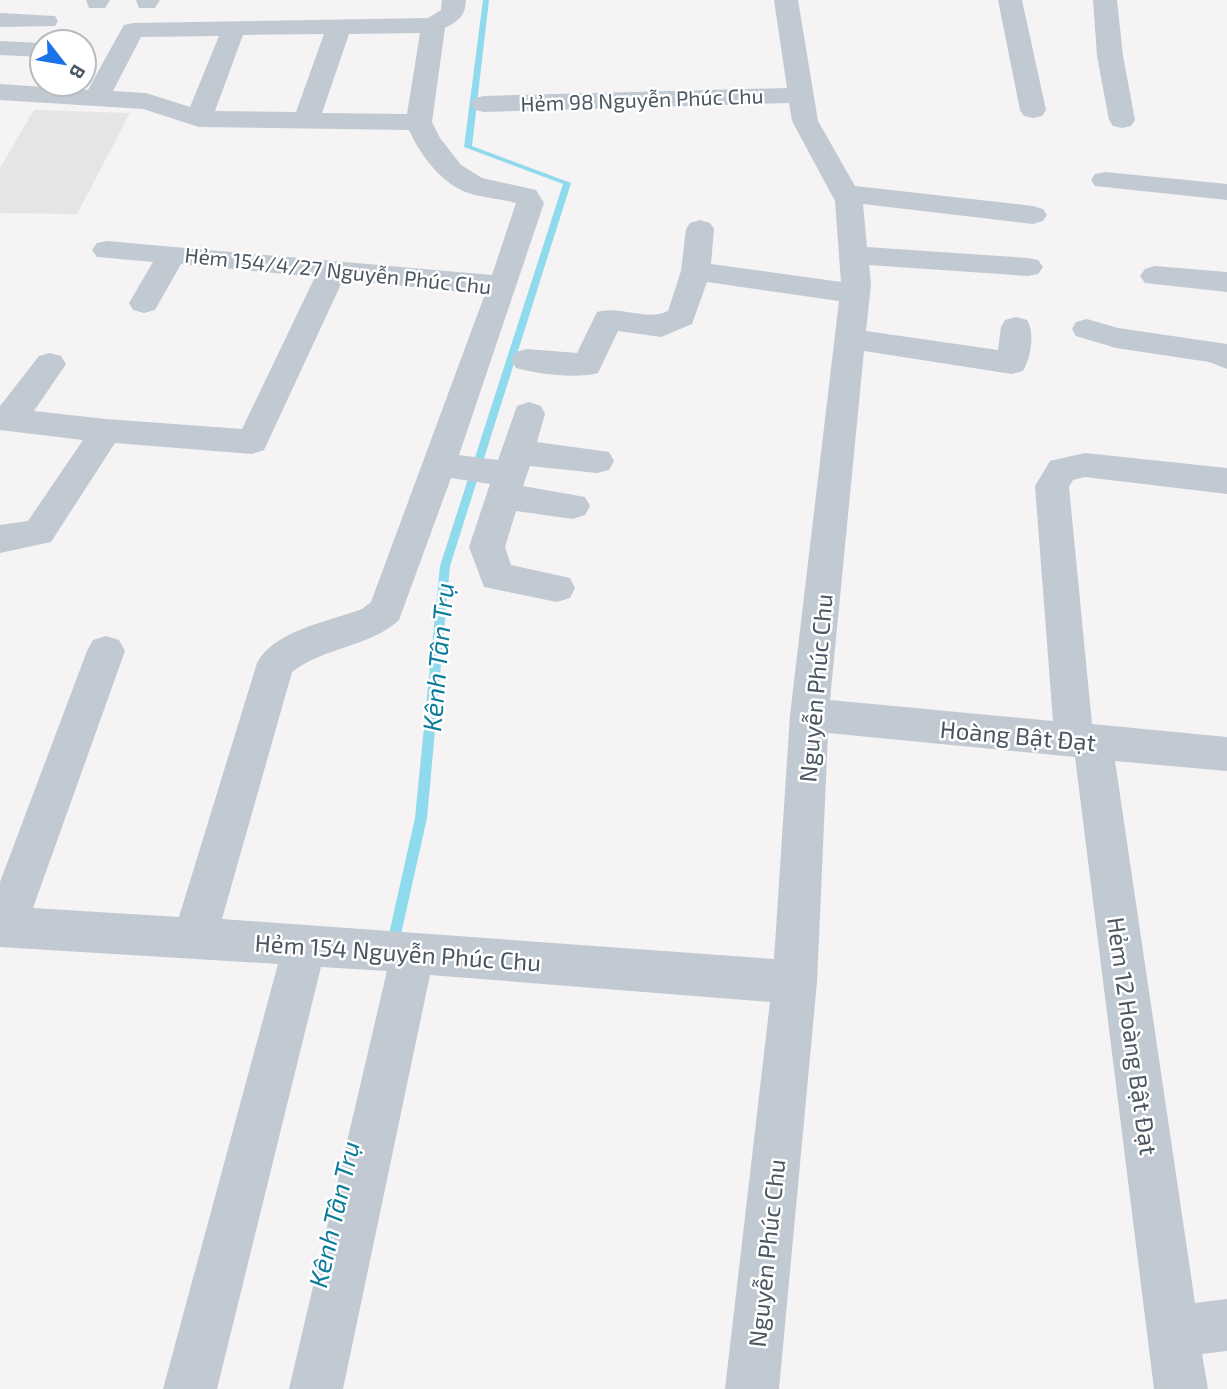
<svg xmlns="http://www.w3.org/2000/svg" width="1227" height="1389" font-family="'Exo 2',sans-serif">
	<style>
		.education { fill: #e6e4e5 }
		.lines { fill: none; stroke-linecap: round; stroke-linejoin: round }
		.stream { fill: #90daee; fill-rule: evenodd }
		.minor { fill: #c1cad2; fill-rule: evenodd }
		.labels { text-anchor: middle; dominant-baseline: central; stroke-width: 5; stroke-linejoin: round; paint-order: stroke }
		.far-street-label { font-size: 21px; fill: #4a5661; stroke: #fff }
		.street-label { font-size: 24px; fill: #4a5661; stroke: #fff }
		.water-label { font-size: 26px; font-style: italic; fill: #0c7c9b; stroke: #fff }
	</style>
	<rect width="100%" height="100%" fill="#f5f3f3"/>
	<path class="education" d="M 34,110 L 130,113 L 77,214 L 0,213 L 0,168 Z"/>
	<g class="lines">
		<path class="stream" d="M 483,0 L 489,0 L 472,146 L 571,183 L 450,566 L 427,818 L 399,943 L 397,947 L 393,949 L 389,947 L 387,943 L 415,818 L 440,566 L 563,184 L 464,147 Z"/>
		<g class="minor">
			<path d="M 86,0 L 110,0 L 105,8 L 89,8 Z"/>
			<path d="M 136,0 L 160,0 L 155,8 L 139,8 Z"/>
			<path d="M 442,0 L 466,0 C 465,17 459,20 445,28 L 432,122 L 440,138 L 461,165 L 482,178 L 536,190 L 544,203 L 459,455 L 498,460 L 517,406 L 529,402 L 541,406 L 545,414 L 537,442 L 609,452 L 614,461 L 609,470 L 597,473 L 530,466 L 523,486 L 585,497 L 590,506 L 585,515 L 573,519 L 516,511 L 505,547 L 511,565 L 570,578 L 575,588 L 570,598 L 557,602 L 484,587 L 469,547 L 490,484 L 451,478 L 399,620 C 370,647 324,647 292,672 L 222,919 L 774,959 L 790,715 L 839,301 L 707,282 L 692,324 L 661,337 L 618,331 L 598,373 C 575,379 539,374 516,368 L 511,360 L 516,352 L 527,349 L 577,353 L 597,312 C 621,305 646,322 668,311 L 681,271 L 686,229 L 690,223 L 700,220 L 710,223 L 714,229 L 711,264 L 841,282 L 835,201 L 792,121 L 789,103 L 484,112 L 475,110 L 471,104 L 475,98 L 484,96 L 787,88 L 774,0 L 798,0 L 818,121 L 855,186 L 1033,206 L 1043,209 L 1047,215 L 1043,221 L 1033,224 L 863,204 L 867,247 L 1028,258 L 1038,260 L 1043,267 L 1038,274 L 1028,276 L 869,265 L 871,284 L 866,331 L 998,350 L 1001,327 L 1005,320 L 1016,317 L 1027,320 C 1035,332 1031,358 1023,371 L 1012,374 L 864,351 L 830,700 L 1053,721 L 1035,486 L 1050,461 L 1085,453 L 1227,468 L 1227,494 L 1085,477 L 1073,480 L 1069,487 L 1092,724 L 1227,737 L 1227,771 L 1115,761 L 1195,1303 L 1227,1299 L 1227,1351 L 1202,1354 L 1208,1389 L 1154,1389 L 1075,757 L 828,733 L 817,982 L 779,1389 L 725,1389 L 770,1002 L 430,975 L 343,1389 L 289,1389 L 387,971 L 321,967 L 217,1389 L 163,1389 L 278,964 L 0,947 L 0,882 L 87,651 L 93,640 L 106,636 L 119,640 L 125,651 L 33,908 L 179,917 L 257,663 C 273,631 330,621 362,609 L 371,602 L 485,294 L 343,280 L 264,450 L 252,454 L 115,443 L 51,542 L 0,553 L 0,525 L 28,521 L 83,440 L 0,430 L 0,406 L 39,356 L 50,353 L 61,356 L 66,364 L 34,411 L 106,419 L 242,429 L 315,277 L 181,264 L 155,310 L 144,313 L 133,310 L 129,303 L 153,262 L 97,257 L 92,250 L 97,243 L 107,241 L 492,275 L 516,203 C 499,198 479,198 463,191 C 439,180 419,153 409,130 L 199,127 L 143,109 L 0,100 L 0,84 L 88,90 L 121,30 L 124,25 L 133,23 L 428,18 L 441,10 ZM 420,33 L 407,114 L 322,113 L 349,34 ZM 324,34 L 296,112 L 215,111 L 243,35 ZM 219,36 L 190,107 L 146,93 L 113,91 L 141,37 Z"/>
			<path d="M 998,0 L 1022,0 L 1046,110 L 1042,116 L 1033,118 L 1024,116 L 1020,110 Z"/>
			<path d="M 1093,0 L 1117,0 L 1123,56 L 1135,120 L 1131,126 L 1122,128 L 1113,126 L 1109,120 L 1097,56 Z"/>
			<path d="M 0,13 L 55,16 L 58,21 L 55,26 L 0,27 Z"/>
			<path d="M 0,41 L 42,43 L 42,57 L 0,55 Z"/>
			<path d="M 1105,172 L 1227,184 L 1227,200 L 1095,186 L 1091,180 L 1095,174 Z"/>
			<path d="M 1155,266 L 1227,272 L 1227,292 L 1145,283 L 1140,276 L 1145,269 Z"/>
			<path d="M 1087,319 L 1118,328 L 1227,344 L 1227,369 L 1209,362 L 1116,348 L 1076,336 L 1072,329 L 1076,322 Z"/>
		</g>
	</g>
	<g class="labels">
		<g class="far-street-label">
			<text transform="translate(642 99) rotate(-2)">Hẻm 98 Nguyễn Phúc Chu</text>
			<text transform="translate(338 270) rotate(6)">Hẻm 154/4/27 Nguyễn Phúc Chu</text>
		</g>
		<g class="street-label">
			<text transform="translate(815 688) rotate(-85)">Nguyễn Phúc Chu</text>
			<text transform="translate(1018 735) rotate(5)">Hoàng Bật Đạt</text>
			<text transform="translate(398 952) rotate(4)">Hẻm 154 Nguyễn Phúc Chu</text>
			<text transform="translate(1133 1036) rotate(82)">Hẻm 12 Hoàng Bật Đạt</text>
			<text transform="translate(766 1253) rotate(-84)">Nguyễn Phúc Chu</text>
		</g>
		<g class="water-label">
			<text transform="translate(437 657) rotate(-85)">Kênh Tân Trụ</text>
			<text transform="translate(333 1214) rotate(-77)">Kênh Tân Trụ</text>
		</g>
	</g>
	<g transform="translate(63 63) rotate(121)"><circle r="33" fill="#ffffff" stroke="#b7bbc0" stroke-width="2"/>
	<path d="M0-5L12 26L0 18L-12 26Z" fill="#1a73e8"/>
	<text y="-10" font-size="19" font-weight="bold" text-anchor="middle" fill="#4a5661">B</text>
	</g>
</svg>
